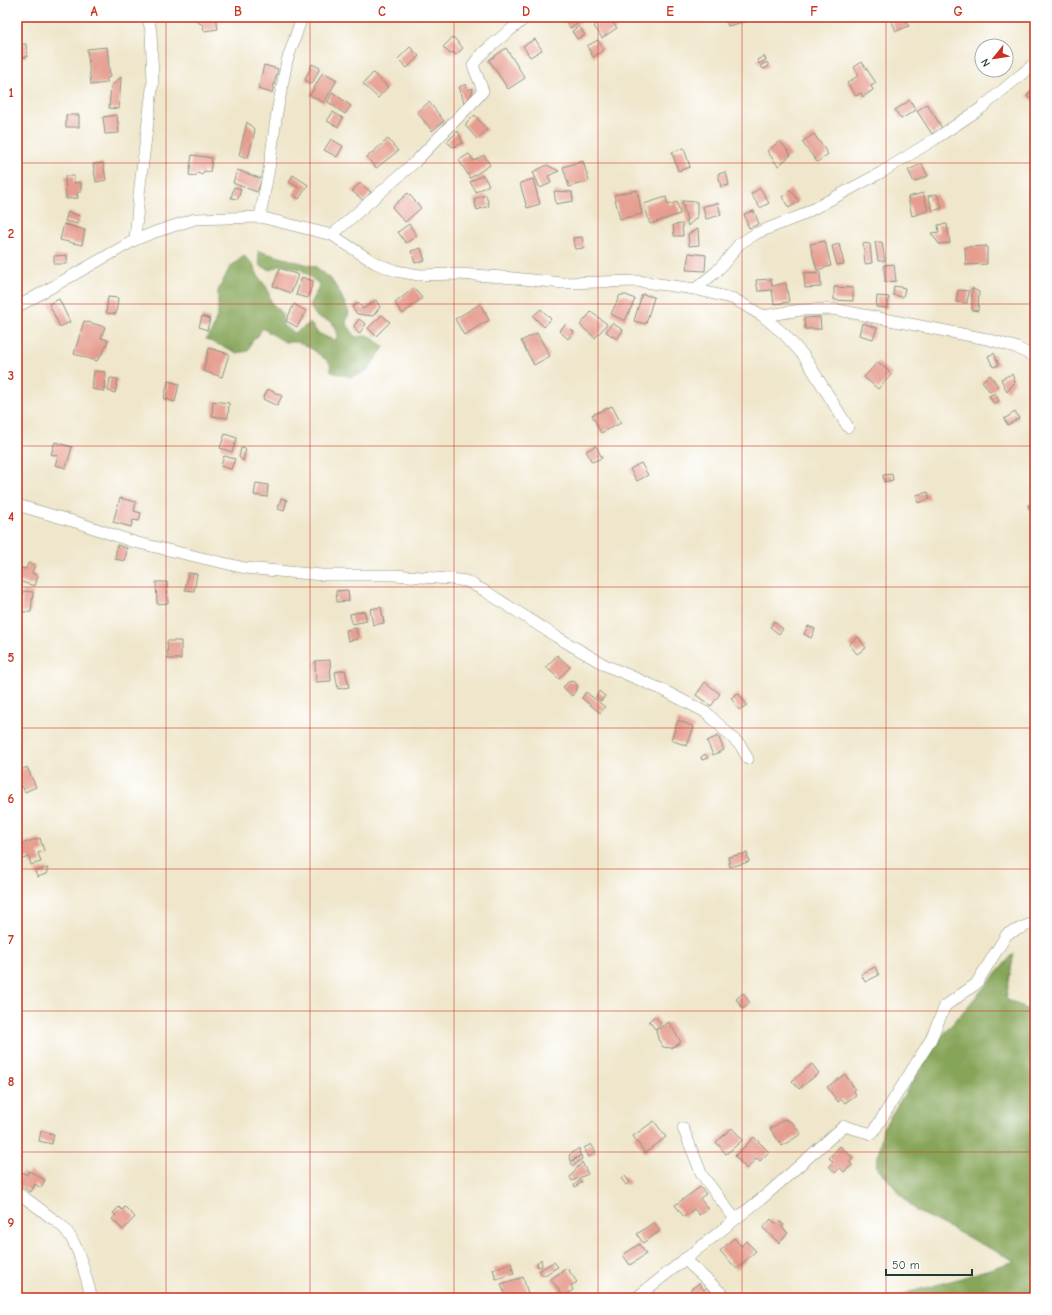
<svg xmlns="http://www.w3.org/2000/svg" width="1052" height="1315" font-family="'Comic Neue',sans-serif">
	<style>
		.forest { fill: #86a559; stroke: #527146 }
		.building { fill: #e69d8f }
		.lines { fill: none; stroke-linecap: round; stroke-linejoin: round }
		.minor-casing { stroke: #879280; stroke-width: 12 }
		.minor { stroke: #fff; stroke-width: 11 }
		.grid { fill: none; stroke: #c8321e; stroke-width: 1; stroke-opacity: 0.55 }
		.neatline { fill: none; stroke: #c8321e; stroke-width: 1.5 }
		.grid-label { font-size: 13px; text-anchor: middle; font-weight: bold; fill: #c8321e }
	</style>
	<rect width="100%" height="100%" fill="#fff"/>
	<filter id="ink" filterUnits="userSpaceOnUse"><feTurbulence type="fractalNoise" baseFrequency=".025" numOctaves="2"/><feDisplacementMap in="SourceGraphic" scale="8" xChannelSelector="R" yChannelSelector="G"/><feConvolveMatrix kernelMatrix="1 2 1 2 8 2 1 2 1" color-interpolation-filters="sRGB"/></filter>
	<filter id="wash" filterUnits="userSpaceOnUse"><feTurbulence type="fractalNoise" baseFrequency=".012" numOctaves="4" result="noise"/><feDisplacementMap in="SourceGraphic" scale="16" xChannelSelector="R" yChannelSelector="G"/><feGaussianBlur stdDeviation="0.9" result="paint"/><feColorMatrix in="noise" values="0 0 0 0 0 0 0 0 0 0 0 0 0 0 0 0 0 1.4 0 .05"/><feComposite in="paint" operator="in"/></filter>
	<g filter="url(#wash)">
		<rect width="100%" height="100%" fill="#efe6cb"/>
		<g class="forest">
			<path d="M 258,251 L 316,267 L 330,278 L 338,289 L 349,312 L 346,323 L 356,337 L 368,335 L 384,347 L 368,370 L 352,377 L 331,372 L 330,363 L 312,349 L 298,342 L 285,342 L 262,328 L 258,336 L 252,341 L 248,351 L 237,353 C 227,347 217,345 206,339 L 212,331 L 218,313 L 218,291 L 230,267 L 244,256 L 253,264 L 258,276 L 267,288 L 271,302 L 282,314 L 283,326 L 295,333 L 310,323 L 318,333 L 335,341 L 338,334 L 332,322 L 317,317 L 309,305 L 320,285 L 302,270 L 283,264 L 271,270 L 260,266 Z"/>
			<path d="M 1014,953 L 1006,998 L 1034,1013 L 1035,1013 L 1035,1298 L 888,1298 L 958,1279 L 1015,1261 L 916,1211 L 876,1167 L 883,1128 L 941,1037 Z"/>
		</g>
		<g id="blocks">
			<g class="building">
				<path d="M 93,17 L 101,17 L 101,20 L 94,21 Z"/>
				<path d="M 195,17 L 216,17 L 218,29 L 204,31 L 203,25 L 196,21 Z"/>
				<path d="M 569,17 L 579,17 L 582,21 L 570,28 L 565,20 Z"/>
				<path d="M 608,17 L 617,28 L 602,38 L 594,26 Z"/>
				<path d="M 724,17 L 741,17 L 743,22 L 728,26 Z"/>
				<path d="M 890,17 L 904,17 L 909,26 L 896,31 Z"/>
				<path d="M 579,26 L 585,35 L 577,39 L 572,31 Z"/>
				<path d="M 453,37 L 463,48 L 456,55 L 453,52 L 450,54 L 443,47 Z"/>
				<path d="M 535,39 L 542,50 L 530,57 L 523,46 Z"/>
				<path d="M 598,40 L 604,50 L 593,57 L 587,46 Z"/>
				<path d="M 17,44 L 26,44 L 27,57 L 17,58 Z"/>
				<path d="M 107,47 L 110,77 L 107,78 L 107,83 L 91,85 L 87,49 Z"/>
				<path d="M 410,47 L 419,56 L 407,68 L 398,59 Z"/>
				<path d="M 506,48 L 525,78 L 508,89 L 489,60 Z"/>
				<path d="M 764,56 L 766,60 L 759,64 L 757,60 Z"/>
				<path d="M 767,62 L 769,66 L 764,69 L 760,66 Z"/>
				<path d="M 862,62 L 876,83 L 871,86 L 873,90 L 863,97 L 861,93 L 856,96 L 847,83 L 859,75 L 854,67 Z"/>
				<path d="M 312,64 L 320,68 L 312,84 L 305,80 Z"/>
				<path d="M 264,65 L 278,69 L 272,93 L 258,89 Z"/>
				<path d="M 323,72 L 337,80 L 324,103 L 310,95 Z"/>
				<path d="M 373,73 L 388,87 L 378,98 L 363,84 Z"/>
				<path d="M 121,77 L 119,109 L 109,108 L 111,86 Z"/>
				<path d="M 466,84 L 468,90 L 473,88 L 471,97 L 464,102 L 459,87 Z"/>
				<path d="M 1035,85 L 1035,102 L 1027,96 Z"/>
				<path d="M 332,92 L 351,106 L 345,114 L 328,102 Z"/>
				<path d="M 910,100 L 916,110 L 901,119 L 895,110 Z"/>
				<path d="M 429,102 L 444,121 L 432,131 L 417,112 Z"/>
				<path d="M 927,104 L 942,128 L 932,134 L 917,111 Z"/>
				<path d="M 333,112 L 343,118 L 338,127 L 327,121 Z"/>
				<rect x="66" y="115" width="13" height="12"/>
				<path d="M 117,115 L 119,133 L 105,134 L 103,117 Z"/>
				<path d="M 475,115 L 487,130 L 477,139 L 465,125 Z"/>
				<path d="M 247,122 L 255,130 L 248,158 L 239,155 Z"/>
				<path d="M 458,131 L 463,143 L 453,147 L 447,142 Z"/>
				<path d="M 814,134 L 828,154 L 817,162 L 802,142 Z"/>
				<path d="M 331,139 L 343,146 L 337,157 L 324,150 Z"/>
				<path d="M 388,139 L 398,151 L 376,168 L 367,157 Z"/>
				<path d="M 780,141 L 791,155 L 778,166 L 767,151 Z"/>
				<path d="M 684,148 L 690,167 L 678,171 L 672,152 Z"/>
				<path d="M 469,154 L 474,161 L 484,155 L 490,165 L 470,178 L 459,160 Z"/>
				<path d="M 192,155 L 212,158 L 210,172 L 204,171 L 202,175 L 198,173 L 195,176 L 189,175 Z"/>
				<path d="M 583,161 L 589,181 L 569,187 L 563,167 Z"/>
				<path d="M 103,163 L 106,180 L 96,182 L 93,164 Z"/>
				<path d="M 922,164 L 928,176 L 914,182 L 908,170 Z"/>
				<path d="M 547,165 L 559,171 L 548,176 L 551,183 L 540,188 L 533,172 Z"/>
				<path d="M 237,170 L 262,179 L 257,192 L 233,183 Z"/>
				<path d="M 726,172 L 729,185 L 721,187 L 718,174 Z"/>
				<path d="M 293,175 L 308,185 L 299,199 L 293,195 L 298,187 L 289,182 Z"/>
				<path d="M 483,175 L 489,185 L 476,192 L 470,182 Z"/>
				<path d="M 65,176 L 74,176 L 74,183 L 81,182 L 81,192 L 77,192 L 78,198 L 66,199 Z"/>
				<path d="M 533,179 L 540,204 L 527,208 L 520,183 Z"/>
				<path d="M 360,183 L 371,192 L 364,201 L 352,191 Z"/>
				<path d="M 234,187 L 241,189 L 238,199 L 231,198 Z"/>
				<path d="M 760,188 L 769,203 L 760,208 L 751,194 Z"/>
				<path d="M 790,189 L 799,201 L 789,208 L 782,197 Z"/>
				<path d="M 637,190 L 642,214 L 620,219 L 614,195 Z"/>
				<path d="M 554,191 L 572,192 L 573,201 L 556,204 Z"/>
				<path d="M 408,193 L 421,208 L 405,222 L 392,207 Z"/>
				<path d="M 923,193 L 928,211 L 912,216 L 908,197 Z"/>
				<path d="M 1035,193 L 1035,207 L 1030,195 Z"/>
				<path d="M 937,194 L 942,208 L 933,211 L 928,196 Z"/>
				<path d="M 486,195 L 489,206 L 477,210 L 474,199 Z"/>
				<path d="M 666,197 L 668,205 L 677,202 L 680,214 L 650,224 L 644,204 Z"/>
				<path d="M 682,201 L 697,202 L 697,217 L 688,226 Z"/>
				<path d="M 718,203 L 721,215 L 706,219 L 703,206 Z"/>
				<path d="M 754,211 L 759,224 L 749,228 L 744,214 Z"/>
				<path d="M 68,212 L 80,216 L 78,224 L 65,221 Z"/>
				<path d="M 64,224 L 85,230 L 82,245 L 60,240 Z"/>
				<path d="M 409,224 L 417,236 L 406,243 L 398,232 Z"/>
				<path d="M 682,224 L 683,236 L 674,236 L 673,225 Z"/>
				<path d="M 947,224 L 950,243 L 939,244 L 931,233 L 939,232 L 938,225 Z"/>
				<path d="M 698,229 L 699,245 L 689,246 L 688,234 Z"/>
				<path d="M 582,237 L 584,248 L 575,249 L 573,238 Z"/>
				<path d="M 825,241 L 831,266 L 817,270 L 810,244 Z"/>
				<path d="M 875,242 L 882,242 L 885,261 L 878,261 Z"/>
				<path d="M 863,243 L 870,244 L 872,263 L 865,264 Z"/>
				<path d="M 839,244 L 844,264 L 837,265 L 832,246 Z"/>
				<path d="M 987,246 L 987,264 L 966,265 L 965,247 Z"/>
				<path d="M 421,248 L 425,261 L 415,263 L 411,251 Z"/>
				<path d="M 689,253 L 706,255 L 705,271 L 686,270 Z"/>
				<path d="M 67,255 L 67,264 L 54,264 L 54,256 Z"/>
				<path d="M 894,264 L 896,281 L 885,282 L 884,265 Z"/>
				<path d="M 280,268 L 298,275 L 291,293 L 273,286 Z"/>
				<path d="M 820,272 L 821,287 L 805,288 L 804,273 Z"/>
				<path d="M 302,277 L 313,281 L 308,298 L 296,295 Z"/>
				<path d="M 771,279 L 772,286 L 786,283 L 789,302 L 774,304 L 772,290 L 758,291 L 756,280 Z"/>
				<path d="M 894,286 L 905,288 L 903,297 L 893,295 Z"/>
				<path d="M 834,287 L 853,288 L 853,301 L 834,300 Z"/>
				<path d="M 414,288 L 422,298 L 403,314 L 395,303 Z"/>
				<path d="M 972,288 L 979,292 L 978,311 L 972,310 Z"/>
				<path d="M 958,290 L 969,291 L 967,303 L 956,302 Z"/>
				<path d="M 642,294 L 654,297 L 646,324 L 634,321 Z"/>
				<path d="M 620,295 L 626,295 L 635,299 L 625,321 L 611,314 Z"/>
				<path d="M 877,296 L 889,297 L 888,308 L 876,307 Z"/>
				<path d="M 108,297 L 118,298 L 116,314 L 106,313 Z"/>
				<path d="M 59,299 L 70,322 L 60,327 L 49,304 Z"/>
				<path d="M 376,300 L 380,307 L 373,316 L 357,314 L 352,307 L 358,303 L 363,309 Z"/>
				<path d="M 294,304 L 306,311 L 297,327 L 286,321 Z"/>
				<path d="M 480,304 L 489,320 L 464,335 L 455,319 Z"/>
				<path d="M 541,309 L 551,319 L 544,327 L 533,316 Z"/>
				<path d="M 591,312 L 607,324 L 595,338 L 580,325 Z"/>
				<path d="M 382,315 L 390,322 L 376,336 L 368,328 Z"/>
				<path d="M 202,316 L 210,319 L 207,330 L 199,327 Z"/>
				<path d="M 820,317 L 821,329 L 805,329 L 804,318 Z"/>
				<path d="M 359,319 L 366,324 L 359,334 L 354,326 Z"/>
				<path d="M 84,321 L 105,327 L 101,338 L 108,340 L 104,351 L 97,361 L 74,354 Z"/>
				<path d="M 612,323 L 623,330 L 617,339 L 606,332 Z"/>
				<path d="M 862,323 L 877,328 L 873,339 L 859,335 Z"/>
				<path d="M 566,324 L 574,332 L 568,339 L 559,331 Z"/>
				<path d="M 537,333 L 550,356 L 534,365 L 521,341 Z"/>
				<path d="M 209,348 L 229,354 L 222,377 L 203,371 Z"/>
				<path d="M 994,353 L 999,365 L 993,367 L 988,356 Z"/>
				<path d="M 878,362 L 892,374 L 878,389 L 864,377 Z"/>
				<path d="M 94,371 L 105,372 L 104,391 L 92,389 Z"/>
				<path d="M 1012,374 L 1015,382 L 1007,392 L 1001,379 Z"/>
				<path d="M 990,375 L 998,386 L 990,392 L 982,381 Z"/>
				<path d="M 110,378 L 118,379 L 115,393 L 108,391 Z"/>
				<path d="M 168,381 L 179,384 L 175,402 L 164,399 Z"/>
				<path d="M 268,389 L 282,396 L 277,406 L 263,399 Z"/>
				<path d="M 995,393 L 999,401 L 994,404 L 989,396 Z"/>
				<path d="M 213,401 L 229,403 L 228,418 L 212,416 Z"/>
				<path d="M 612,406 L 621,423 L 601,433 L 592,415 Z"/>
				<path d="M 1015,412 L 1019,418 L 1008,425 L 1004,419 Z"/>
				<path d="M 225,434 L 237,438 L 232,452 L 220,448 Z"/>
				<path d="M 55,442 L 72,447 L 66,468 L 55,465 L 58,456 L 51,454 Z"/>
				<path d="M 596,446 L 602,458 L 592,462 L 586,451 Z"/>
				<path d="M 241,448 L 246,449 L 243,461 L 239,457 Z"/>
				<path d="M 224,456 L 235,459 L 231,469 L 221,466 Z"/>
				<path d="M 641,463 L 648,475 L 637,481 L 630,469 Z"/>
				<path d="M 892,474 L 893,480 L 884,482 L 883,475 Z"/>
				<path d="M 256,483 L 268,485 L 267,497 L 254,495 Z"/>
				<path d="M 928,492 L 930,499 L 918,503 L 916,495 Z"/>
				<path d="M 120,498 L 136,502 L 134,511 L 141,513 L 139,521 L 133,520 L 131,527 L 113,522 Z"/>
				<path d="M 281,498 L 287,500 L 284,511 L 278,509 Z"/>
				<path d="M 1035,502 L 1035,506 L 1029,509 L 1028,505 Z"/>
				<path d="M 117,545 L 127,548 L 125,561 L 115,559 Z"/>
				<path d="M 28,563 L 35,565 L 32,573 L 38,576 L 35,586 L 18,581 L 21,568 L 26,569 Z"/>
				<path d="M 188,573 L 197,574 L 194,591 L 185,590 Z"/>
				<path d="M 156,582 L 167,582 L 168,603 L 157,604 Z"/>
				<path d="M 348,590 L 349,601 L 337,602 L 336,591 Z"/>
				<path d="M 23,591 L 33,592 L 31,612 L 21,612 Z"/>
				<path d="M 381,607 L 384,623 L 373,625 L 370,609 Z"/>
				<path d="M 364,611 L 367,621 L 352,624 L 350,614 Z"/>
				<path d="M 774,621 L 783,629 L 779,634 L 770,627 Z"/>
				<path d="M 808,626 L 815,629 L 811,638 L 804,634 Z"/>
				<path d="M 356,628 L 358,639 L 348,641 L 346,630 Z"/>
				<path d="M 858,637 L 866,648 L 857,654 L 849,644 Z"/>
				<path d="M 167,641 L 181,641 L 181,659 L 168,659 Z"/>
				<path d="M 557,655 L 570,667 L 559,679 L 546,667 Z"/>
				<path d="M 330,660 L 331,681 L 316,682 L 315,661 Z"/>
				<path d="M 345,670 L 349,687 L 338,689 L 335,672 Z"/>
				<path d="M 574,681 L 578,686 L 576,690 L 572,696 L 563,687 L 568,682 Z"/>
				<path d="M 705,682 L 720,694 L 711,706 L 696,695 Z"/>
				<path d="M 599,691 L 605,696 L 601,701 L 596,697 Z"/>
				<path d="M 586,692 L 605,707 L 600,713 L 582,698 Z"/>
				<path d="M 738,693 L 747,705 L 739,710 L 731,698 Z"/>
				<path d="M 678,720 L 694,727 L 687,746 L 671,740 Z"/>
				<path d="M 718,736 L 724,750 L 713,755 L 707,741 Z"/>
				<path d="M 705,754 L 708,758 L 702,760 L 701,757 Z"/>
				<path d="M 27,767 L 36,787 L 25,792 L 22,786 L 17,789 L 17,772 Z"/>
				<path d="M 40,838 L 44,851 L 38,853 L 41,862 L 31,865 L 29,857 L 23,859 L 18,845 Z"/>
				<path d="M 747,853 L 749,862 L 730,867 L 728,857 Z"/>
				<path d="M 48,868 L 46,874 L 37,877 L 35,871 Z"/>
				<path d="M 875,967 L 879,975 L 865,982 L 861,974 Z"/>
				<path d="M 743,993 L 750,1003 L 743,1009 L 736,999 Z"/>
				<path d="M 655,1016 L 661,1024 L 655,1029 L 649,1021 Z"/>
				<path d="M 669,1022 L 681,1042 L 672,1048 L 663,1047 L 658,1039 L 656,1030 Z"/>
				<path d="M 17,1050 L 21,1063 L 17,1064 Z"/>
				<path d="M 812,1064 L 819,1073 L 799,1089 L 792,1081 Z"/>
				<path d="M 845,1074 L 855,1089 L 854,1091 L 856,1095 L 845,1103 L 842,1099 L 838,1102 L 827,1087 Z"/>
				<path d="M 785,1119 L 793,1123 L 801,1134 L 782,1146 L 770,1129 Z"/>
				<path d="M 654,1121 L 666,1137 L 645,1153 L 633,1136 Z"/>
				<path d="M 732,1128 L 743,1140 L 726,1154 L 716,1142 Z"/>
				<path d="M 41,1131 L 54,1134 L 52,1144 L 39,1141 Z"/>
				<path d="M 754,1137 L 769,1152 L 760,1161 L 757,1158 L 747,1169 L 735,1156 Z"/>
				<path d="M 591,1144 L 596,1152 L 589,1157 L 584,1148 Z"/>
				<path d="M 840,1146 L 853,1158 L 850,1162 L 852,1165 L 844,1172 L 840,1168 L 835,1173 L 829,1166 L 833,1162 L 829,1158 Z"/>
				<path d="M 579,1148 L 580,1156 L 571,1161 L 569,1155 Z"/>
				<path d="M 581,1155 L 582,1159 L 573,1166 L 571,1163 Z"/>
				<path d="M 582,1162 L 588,1174 L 572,1181 L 570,1177 Z"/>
				<path d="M 29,1171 L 45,1180 L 41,1188 L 35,1184 L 31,1192 L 17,1184 L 17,1180 L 22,1172 L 27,1175 Z"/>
				<path d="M 625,1176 L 630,1183 L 626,1185 L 621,1178 Z"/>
				<path d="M 580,1180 L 582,1182 L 575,1187 L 574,1185 Z"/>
				<path d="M 700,1187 L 706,1194 L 700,1198 L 708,1209 L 699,1215 L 694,1209 L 684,1217 L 675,1205 Z"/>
				<path d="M 119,1207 L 122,1210 L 125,1207 L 135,1217 L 123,1230 L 112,1219 L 116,1215 L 113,1213 Z"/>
				<path d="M 771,1219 L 776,1224 L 779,1221 L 784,1225 L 782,1227 L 788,1233 L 779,1243 L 763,1228 Z"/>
				<path d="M 654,1222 L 660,1231 L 643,1243 L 637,1234 Z"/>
				<path d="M 734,1238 L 741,1246 L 746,1241 L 756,1251 L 737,1269 L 720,1251 Z"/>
				<path d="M 639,1244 L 646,1254 L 630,1265 L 623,1255 Z"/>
				<path d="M 541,1259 L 542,1266 L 538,1267 L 537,1263 Z"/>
				<path d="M 554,1262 L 558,1267 L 543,1276 L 539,1270 Z"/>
				<path d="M 511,1263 L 514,1274 L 496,1279 L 493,1269 Z"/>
				<path d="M 567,1268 L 577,1282 L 571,1286 L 573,1290 L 564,1297 L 551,1279 Z"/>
				<path d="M 523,1277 L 528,1294 L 518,1298 L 506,1298 L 501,1284 Z"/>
				<path d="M 699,1283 L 704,1290 L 707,1287 L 711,1292 L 703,1298 L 696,1298 L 690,1290 Z"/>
			</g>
		</g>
	</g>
	<g filter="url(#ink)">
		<use href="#blocks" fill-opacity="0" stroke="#879280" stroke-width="1"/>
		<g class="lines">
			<defs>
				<g id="minor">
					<path d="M 260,217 L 269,169 L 277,112 L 287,61 L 302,17"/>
					<path d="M 332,235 L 415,162 L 477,98 L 483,91 C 480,82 476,74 473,65 C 484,48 511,31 526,17"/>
					<path d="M 135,240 L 139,194 L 153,81 L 151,32 L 148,17"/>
					<path d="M 695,289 L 716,272 L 726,261 L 733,252 L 739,244 L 757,233 L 800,216 L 882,172 L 935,139 L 980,109 L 1035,63"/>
					<path d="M 17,307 L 135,240 L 155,232 L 195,219 L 260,217 L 332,235 L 375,263 L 396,271 L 419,275 L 459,274 L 503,277 L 562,283 L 637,281 L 695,289 L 734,299 L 763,316 L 785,335 L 804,356 L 848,427"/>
					<path d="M 763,316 L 801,310 L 833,309 L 987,339 L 1015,347 L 1035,357"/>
					<path d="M 17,505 L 79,523 L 134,542 L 245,568 L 322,575 L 393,575 L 450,579 L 466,581 L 485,591 L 557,637 L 605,665 L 663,690 L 707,713 L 741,746 L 748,759"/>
					<path d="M 683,1128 L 702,1175 L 735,1219"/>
					<path d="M 17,1193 C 29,1200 39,1208 50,1217 C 55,1220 60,1224 64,1228 C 80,1246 85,1276 92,1298"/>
					<path d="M 684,1259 L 727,1298"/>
					<path d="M 636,1298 L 766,1195 L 844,1126 L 872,1134 L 930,1041 L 945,1006 L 976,984 L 1007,934 L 1035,922"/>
				</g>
			</defs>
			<use href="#minor" class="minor-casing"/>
			<use href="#minor" class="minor"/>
		</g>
	</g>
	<path class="grid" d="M 166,17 L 166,1298M 310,17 L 310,1298M 454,17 L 454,1298M 598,17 L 598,1298M 742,17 L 742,1298M 886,17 L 886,1298M 17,163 L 1035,163M 17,304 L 1035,304M 17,446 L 1035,446M 17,587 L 1035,587M 17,728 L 1035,728M 17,869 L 1035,869M 17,1011 L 1035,1011M 17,1152 L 1035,1152"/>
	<rect width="1052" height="1315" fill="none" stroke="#fff" stroke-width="44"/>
	<g transform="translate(994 58) rotate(240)"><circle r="19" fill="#ffffff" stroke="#a5b1ae"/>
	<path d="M0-3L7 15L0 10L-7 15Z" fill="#c8321e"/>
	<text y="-6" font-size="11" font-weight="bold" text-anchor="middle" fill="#1f3d34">N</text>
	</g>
	<path d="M886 1269v6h86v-6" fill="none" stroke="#1f3d34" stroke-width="2"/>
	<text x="892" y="1269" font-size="12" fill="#1f3d34" stroke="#ffffff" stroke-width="3" paint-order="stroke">50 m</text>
	<rect x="22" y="22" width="1008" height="1271" class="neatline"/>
	<g class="grid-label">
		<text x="94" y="16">A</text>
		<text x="238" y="16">B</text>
		<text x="382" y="16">C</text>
		<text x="526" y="16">D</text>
		<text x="670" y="16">E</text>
		<text x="814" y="16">F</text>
		<text x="958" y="16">G</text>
		<text x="11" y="97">1</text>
		<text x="11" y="238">2</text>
		<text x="11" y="380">3</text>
		<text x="11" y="521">4</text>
		<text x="11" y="662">5</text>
		<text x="11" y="803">6</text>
		<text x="11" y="944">7</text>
		<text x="11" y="1086">8</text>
		<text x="11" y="1227">9</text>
	</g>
</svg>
